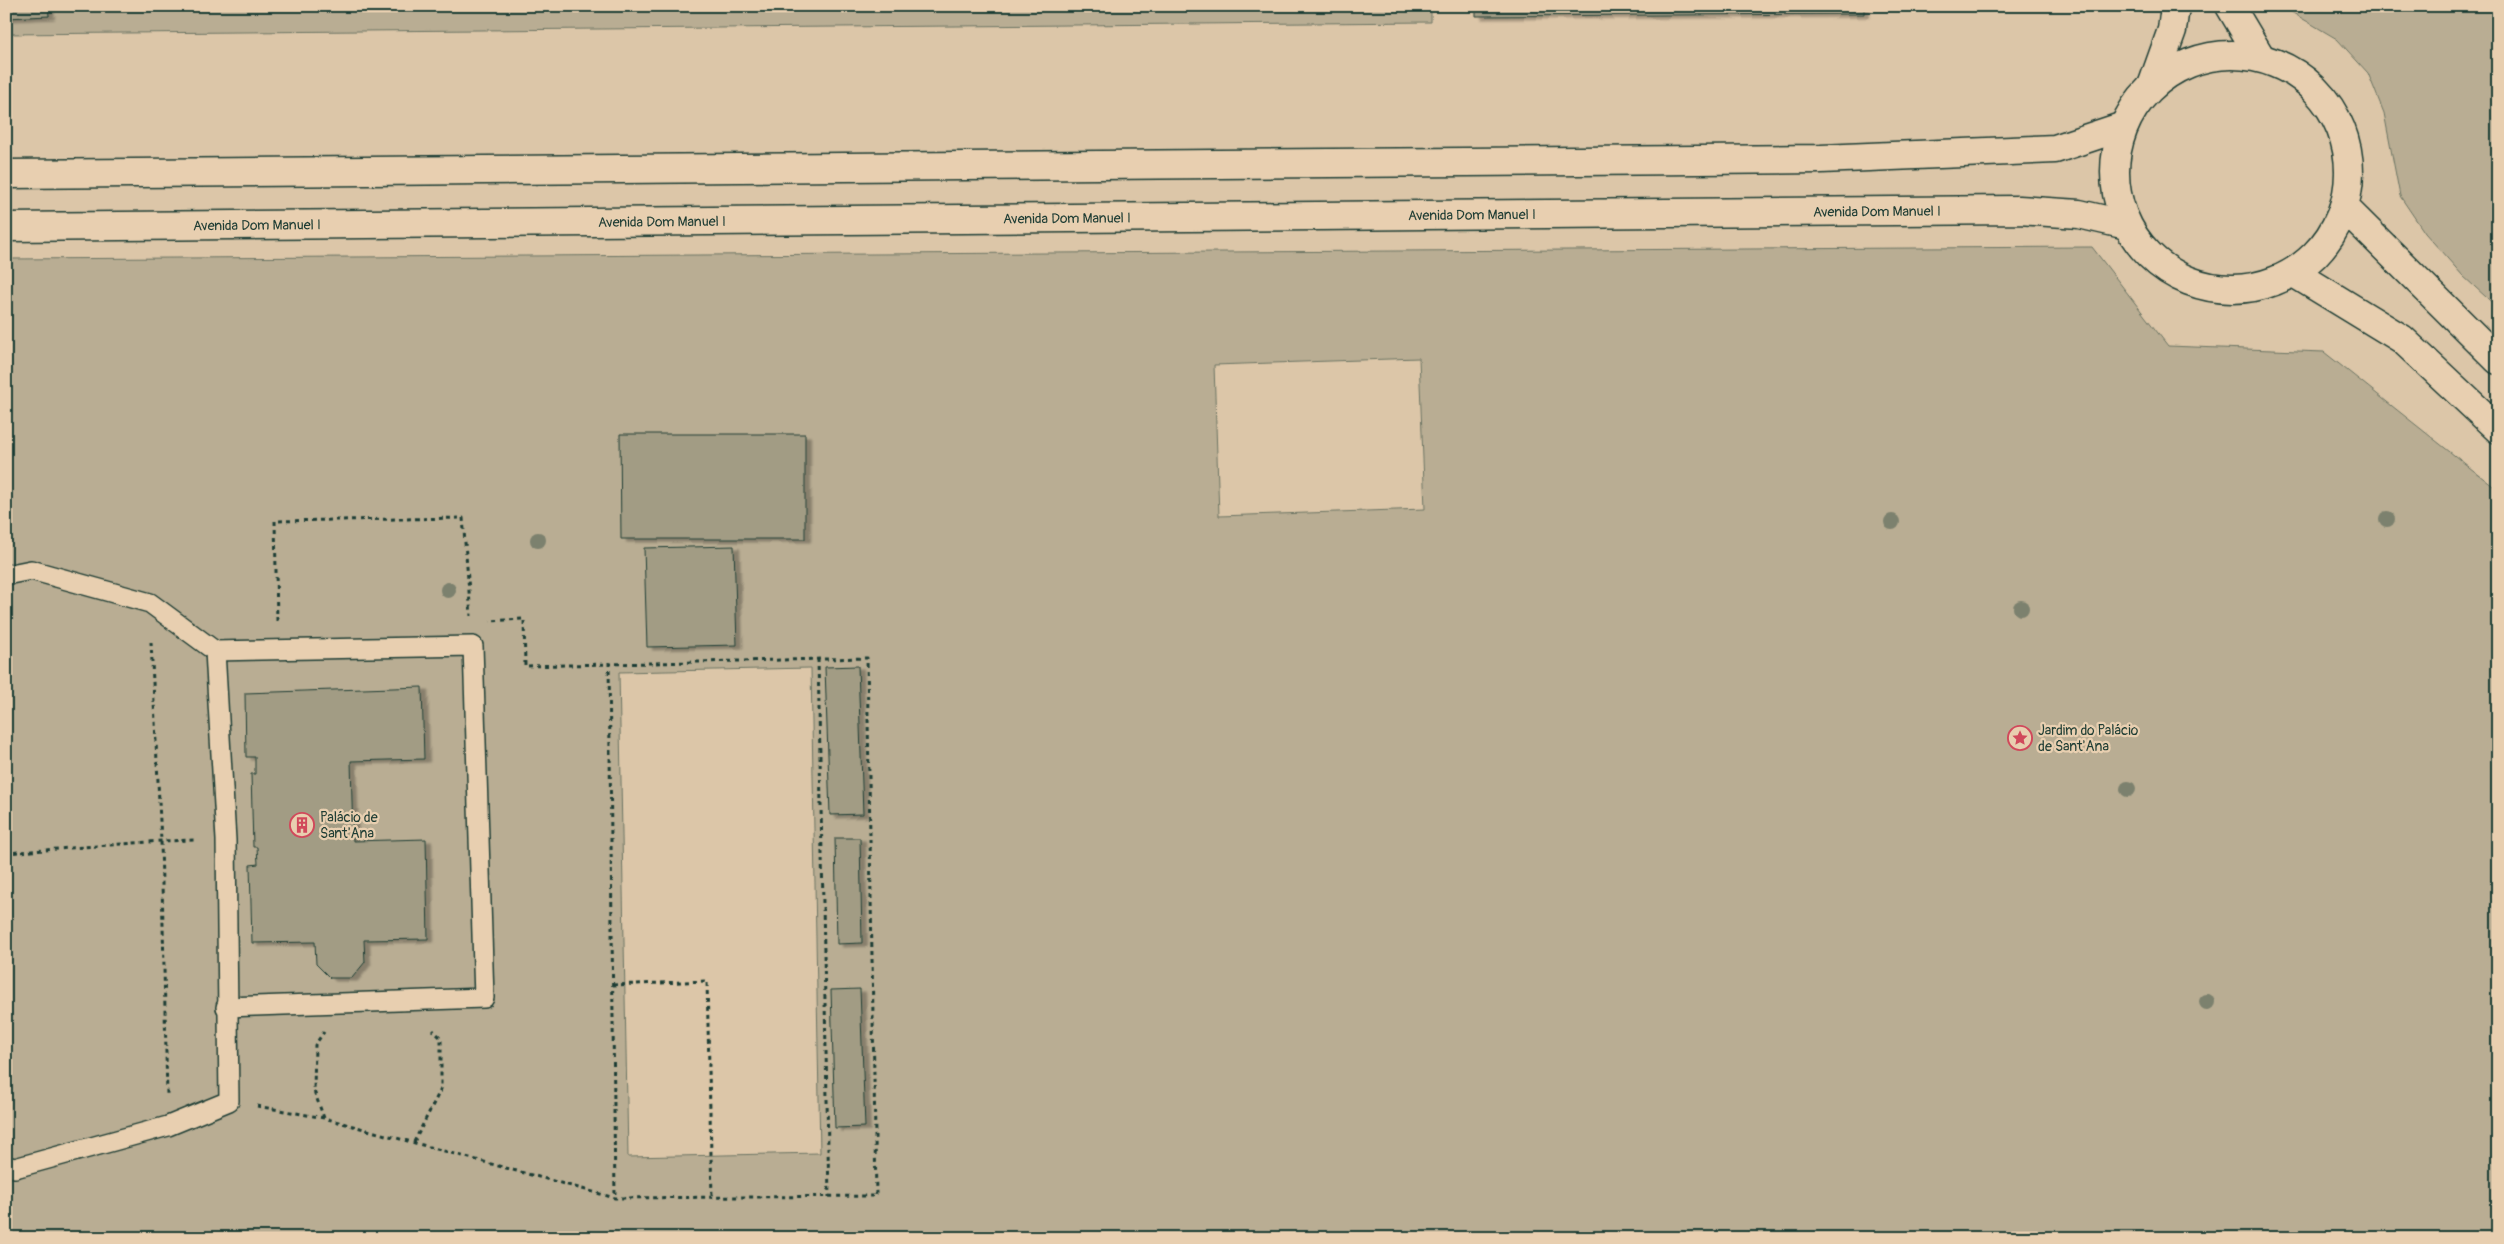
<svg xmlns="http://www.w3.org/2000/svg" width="2504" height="1244" font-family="Pangolin,sans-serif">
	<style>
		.green { fill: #b9ad93; stroke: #6c7564; fill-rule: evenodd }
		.building { fill: #a29c84; stroke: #1f3d34; filter: url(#shadow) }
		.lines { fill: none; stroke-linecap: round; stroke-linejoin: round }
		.service-casing { stroke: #1f3d34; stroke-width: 22 }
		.minor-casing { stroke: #1f3d34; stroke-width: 31 }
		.secondary-casing { stroke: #1f3d34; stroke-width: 31 }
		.path { stroke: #1f3d34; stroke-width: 3; stroke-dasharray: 4 4; stroke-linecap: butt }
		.service { stroke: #e8cfb0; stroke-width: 19 }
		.minor { stroke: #e8cfb0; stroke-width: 28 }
		.secondary { stroke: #e8cfb0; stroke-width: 28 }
		.tree { fill: #7c816e }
		.labels { text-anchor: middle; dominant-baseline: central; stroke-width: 4.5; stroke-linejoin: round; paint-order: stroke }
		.street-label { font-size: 14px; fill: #1f3d34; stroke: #e8cfb0 }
		.poi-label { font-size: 14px; fill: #1f3d34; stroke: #e8cfb0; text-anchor: start }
	</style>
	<defs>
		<filter id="shadow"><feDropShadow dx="5.5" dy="3" stdDeviation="1" flood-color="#0004"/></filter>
	</defs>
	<rect width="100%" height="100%" fill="#dcc6a8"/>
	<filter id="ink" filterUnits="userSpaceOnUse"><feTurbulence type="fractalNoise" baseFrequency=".02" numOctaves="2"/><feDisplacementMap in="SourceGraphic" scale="10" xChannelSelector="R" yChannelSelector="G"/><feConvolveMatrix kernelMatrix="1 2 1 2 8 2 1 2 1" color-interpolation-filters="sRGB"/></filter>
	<g filter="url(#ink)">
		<g class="green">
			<path d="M 48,6 L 1431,6 L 1431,22 L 6,34 L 6,18 L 49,16 Z"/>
			<path d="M 2281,6 L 2498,6 L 2498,308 L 2463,276 L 2425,233 L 2400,196 L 2384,113 L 2368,73 L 2337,39 Z"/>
			<path d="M 2092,247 L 2168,346 L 2324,352 L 2498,490 L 2498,1238 L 6,1238 L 6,259 ZM 1419,358 L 1425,509 L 1219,516 L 1214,365 ZM 811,668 L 820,1153 L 628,1157 L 619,672 Z"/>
		</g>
		<g class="building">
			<path d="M 6,6 L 48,6 L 49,16 L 6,18 Z"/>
			<path d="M 1476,6 L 1864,6 L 1864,14 L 1476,16 Z"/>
			<path d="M 620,434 L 805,434 L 805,539 L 621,539 Z"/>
			<path d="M 734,546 L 737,645 L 647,647 L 644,548 Z"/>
			<path d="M 858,666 L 863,814 L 830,815 L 825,667 Z"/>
			<path d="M 422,687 L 424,759 L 351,761 L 353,841 L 426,839 L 428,939 L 364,940 L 365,962 L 352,978 L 330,978 L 316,964 L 315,942 L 252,943 L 250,865 L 258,864 L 257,847 L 253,847 L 252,810 L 251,774 L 255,774 L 255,757 L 246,757 L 245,693 Z"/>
			<path d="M 835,838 L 860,838 L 862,943 L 837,944 Z"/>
			<path d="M 860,989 L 865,1127 L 835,1128 L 831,990 Z"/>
		</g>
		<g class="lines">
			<defs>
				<g id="service">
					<path d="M 6,575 L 31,570 L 150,603 L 215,651 L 473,646 L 484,998 L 226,1007"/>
					<path d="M 6,1166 L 15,1168 L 168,1126 L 229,1101 L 226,840 L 215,651"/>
				</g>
				<g id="minor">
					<path d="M 2230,6 L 2261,58"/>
					<path d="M 2152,86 L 2172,30 L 2175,6"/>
				</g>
				<g id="secondary">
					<circle cx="2232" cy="172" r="117"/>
					<path d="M 6,174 L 1821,159 L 2055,149 L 2124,126"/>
					<path d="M 2344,207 L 2498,360"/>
					<path id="s1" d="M 6,227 L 2019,210 L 2079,214 L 2127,225"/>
					<path d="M 2294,273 L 2402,339 L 2498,429"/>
				</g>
			</defs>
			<use href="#service" class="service-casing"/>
			<use href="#minor" class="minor-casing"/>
			<use href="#secondary" class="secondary-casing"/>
			<g class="path">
				<path d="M 277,621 L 275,521 L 463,518 L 471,616"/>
				<path d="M 151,642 L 161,841 L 167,1095"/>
				<path d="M 818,659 L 829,1197"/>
				<path d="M 609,662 L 615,1198"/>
				<path d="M 6,853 L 161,841 L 197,840"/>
				<path d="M 613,985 L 707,981 L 712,1198"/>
				<path d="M 257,1106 L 324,1118 L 615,1198 L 876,1196 L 867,658 L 525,666 L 524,619 L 490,621"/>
				<path d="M 324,1118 L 314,1091 L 315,1045 L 324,1032"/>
				<path d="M 414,1142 L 441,1089 L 441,1038 L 433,1030"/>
			</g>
			<use href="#service" class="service"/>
			<use href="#minor" class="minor"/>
			<use href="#secondary" class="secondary"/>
		</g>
		<g class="tree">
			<circle cx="2387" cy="519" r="8"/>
			<circle cx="1892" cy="522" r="8"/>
			<circle cx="538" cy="540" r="8"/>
			<circle cx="448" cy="590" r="8"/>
			<circle cx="2021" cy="608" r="8"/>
			<circle cx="2128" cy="789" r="8"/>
			<circle cx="2207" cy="1002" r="8"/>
		</g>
	</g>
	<defs>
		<symbol id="sight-ring" viewBox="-11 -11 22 22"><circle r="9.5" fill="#e8cfb0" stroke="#d1495b" stroke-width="1.5"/><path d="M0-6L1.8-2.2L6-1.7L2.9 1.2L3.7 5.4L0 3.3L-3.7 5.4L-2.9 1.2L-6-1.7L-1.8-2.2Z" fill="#d1495b"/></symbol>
		<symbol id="building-ring" viewBox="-11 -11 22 22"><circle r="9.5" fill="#e8cfb0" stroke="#d1495b" stroke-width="1.5"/><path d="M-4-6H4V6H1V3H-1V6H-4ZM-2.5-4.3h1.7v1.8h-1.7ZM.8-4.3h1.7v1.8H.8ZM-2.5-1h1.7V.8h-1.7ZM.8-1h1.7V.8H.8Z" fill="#d1495b"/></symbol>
	</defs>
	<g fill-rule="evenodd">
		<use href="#sight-ring" x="2006" y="724" width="28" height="28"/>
		<use href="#building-ring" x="288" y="811" width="28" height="28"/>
	</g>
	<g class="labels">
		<g class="street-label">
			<text stroke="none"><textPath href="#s1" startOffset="1871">Avenida Dom Manuel I</textPath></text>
			<text stroke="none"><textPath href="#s1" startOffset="1466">Avenida Dom Manuel I</textPath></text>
			<text stroke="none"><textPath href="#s1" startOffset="1061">Avenida Dom Manuel I</textPath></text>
			<text stroke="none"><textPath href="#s1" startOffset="656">Avenida Dom Manuel I</textPath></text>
			<text stroke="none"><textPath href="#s1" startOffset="251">Avenida Dom Manuel I</textPath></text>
		</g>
		<g class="poi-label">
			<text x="2038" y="730">Jardim do Palácio<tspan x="2038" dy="16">de Sant'Ana</tspan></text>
			<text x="320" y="817">Palácio de<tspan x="320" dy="16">Sant'Ana</tspan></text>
		</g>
	</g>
	<rect width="2504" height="1244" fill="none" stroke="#e8cfb0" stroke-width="25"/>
	<rect x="12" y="12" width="2479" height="1219" fill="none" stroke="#1f3d34" stroke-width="2" filter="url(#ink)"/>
</svg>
